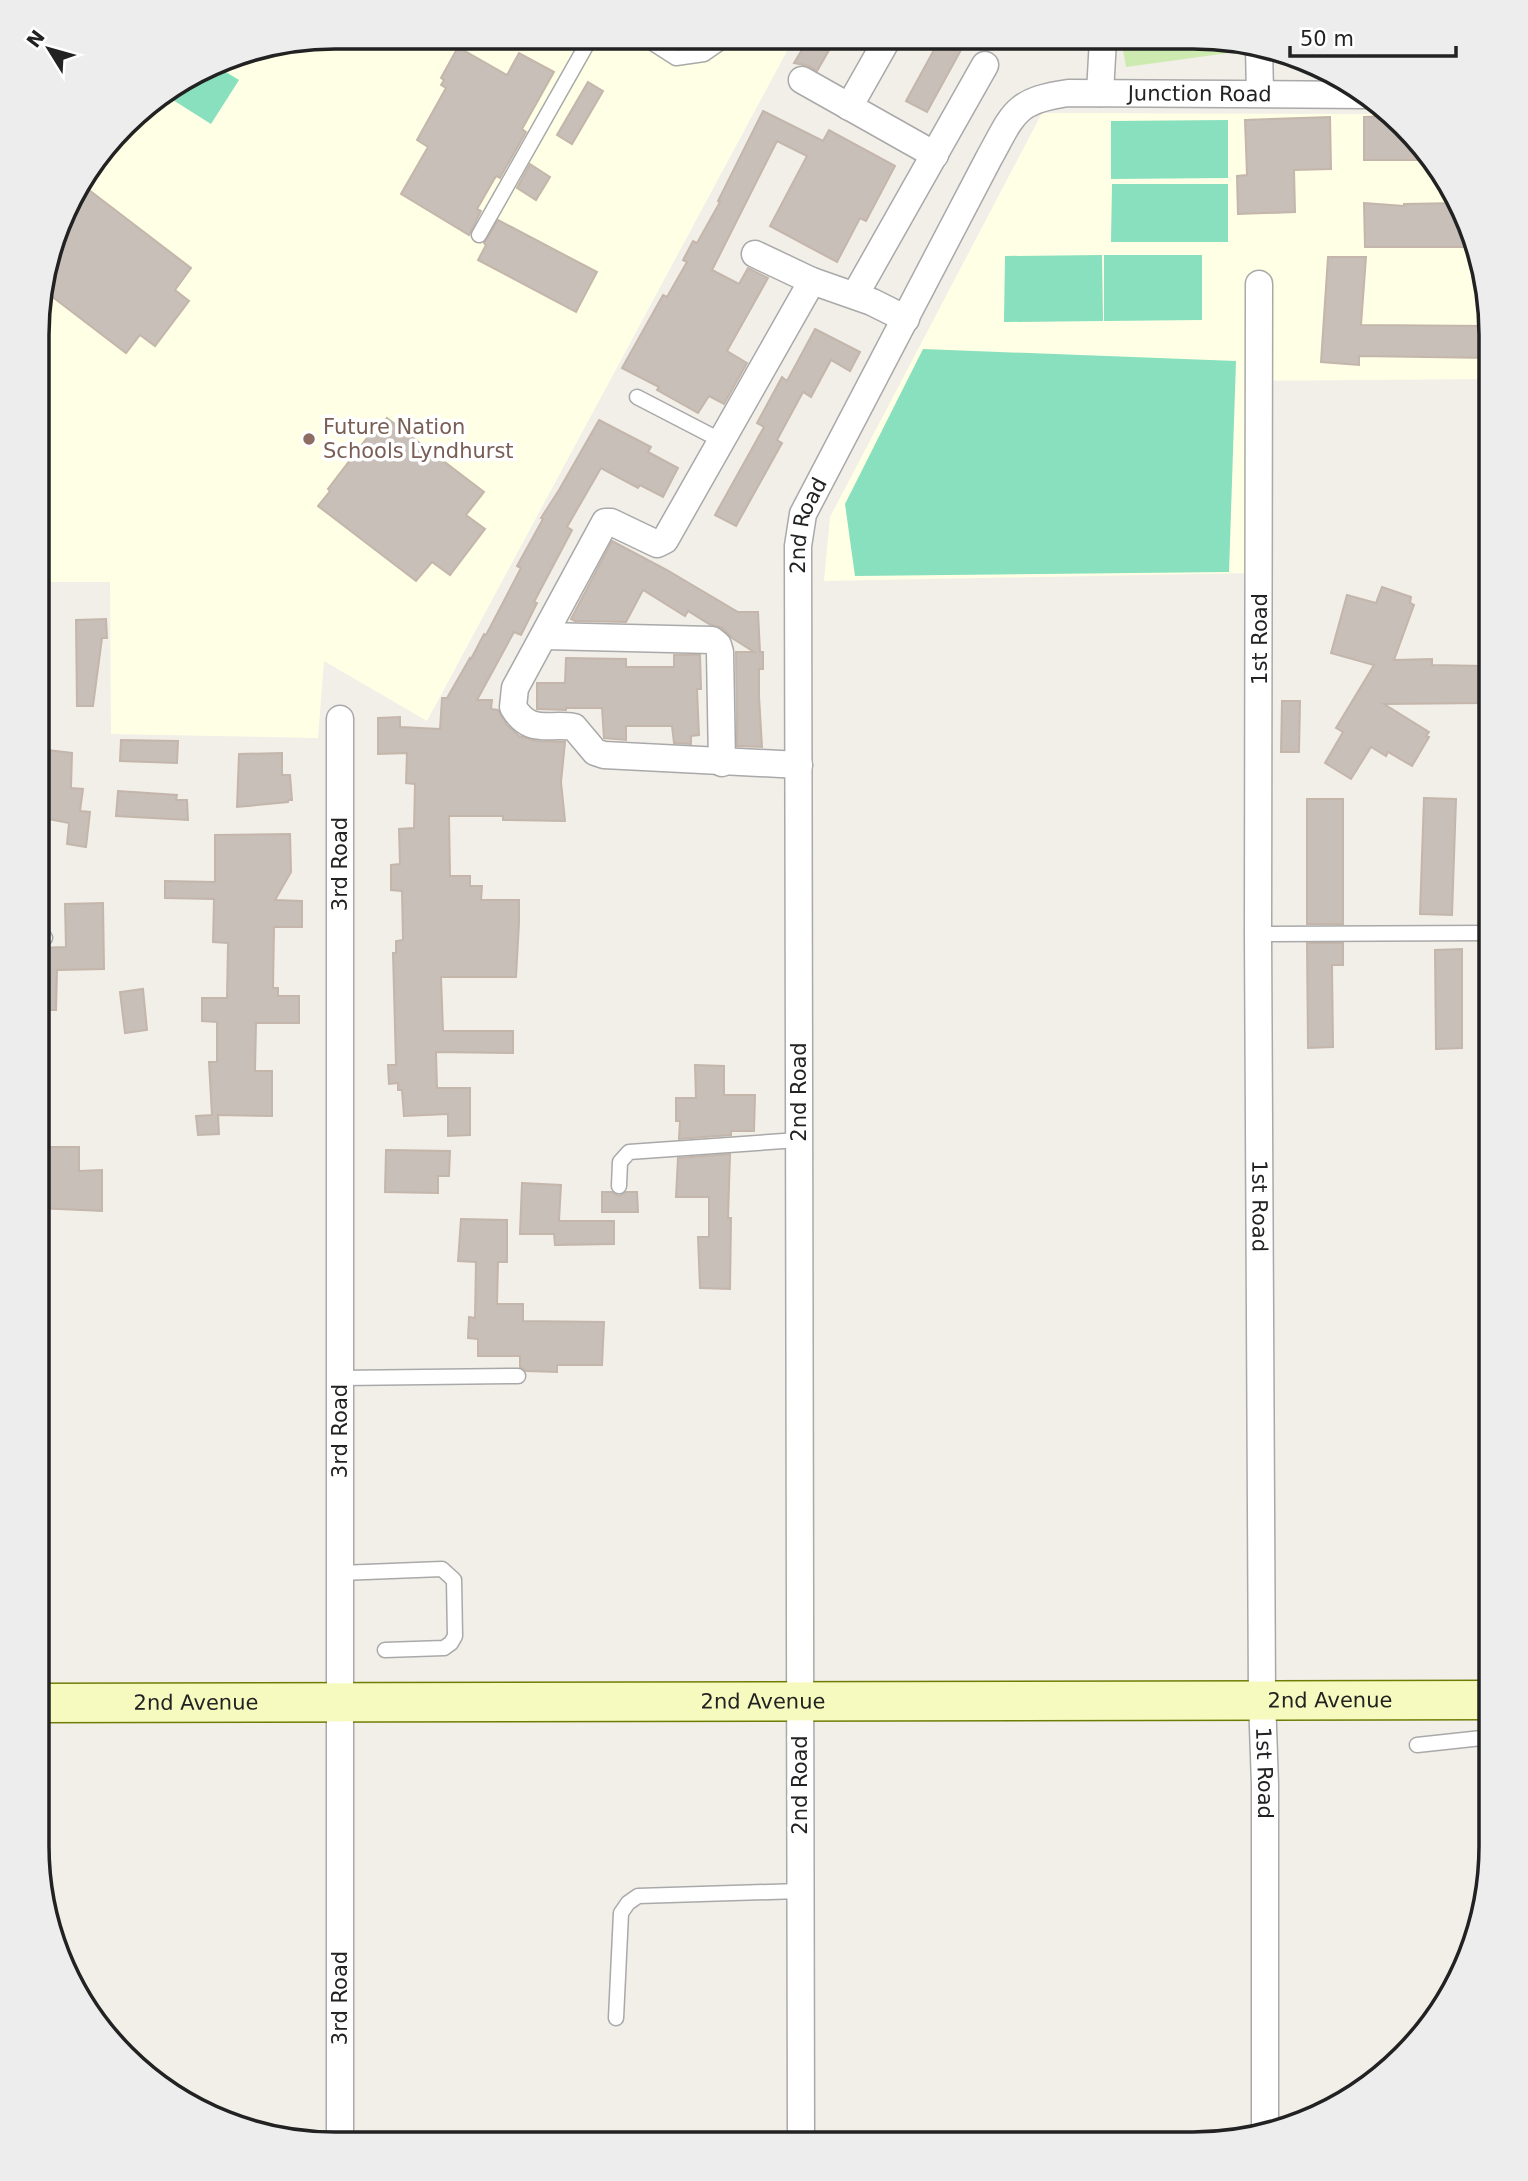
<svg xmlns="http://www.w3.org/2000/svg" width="1528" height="2181" font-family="'DejaVu Sans',sans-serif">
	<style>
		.education { fill: #ffffe5 }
		.grass { fill: #cdebb0 }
		.pitch { fill: #88e0be }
		.building { fill: #c7bfb8; stroke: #c4b6ab; stroke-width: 2 }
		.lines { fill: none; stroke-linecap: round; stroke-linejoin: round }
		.lane-casing { stroke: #a9a9a9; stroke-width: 17 }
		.street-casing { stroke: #a9a9a9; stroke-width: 29 }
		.secondary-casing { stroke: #707d05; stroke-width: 41 }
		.lane { stroke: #fff; stroke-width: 14 }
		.street { stroke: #fff; stroke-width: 26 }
		.secondary { stroke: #f7fabf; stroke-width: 38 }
		.education-dot { fill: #8d6e63; stroke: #fff; stroke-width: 2.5 }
		.labels { text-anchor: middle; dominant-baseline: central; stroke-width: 7; stroke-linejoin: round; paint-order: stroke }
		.street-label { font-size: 21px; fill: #222; stroke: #fff }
		.education-label { font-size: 21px; fill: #785e54; stroke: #fff; text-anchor: start }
		.rim { fill: none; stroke: #222; stroke-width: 3.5 }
	</style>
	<rect width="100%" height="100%" fill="#f2efe9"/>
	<g class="education">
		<path d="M 335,37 L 794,38 L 427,721 L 324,661 L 318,738 L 111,734 L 110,582 L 39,582 L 39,296 L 77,186 L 139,111 L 239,53 Z"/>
		<path d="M 1042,113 L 1387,114 L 1461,203 L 1491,335 L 1491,379 L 1255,381 L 1250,573 L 824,581 L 830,517 Z"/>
	</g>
	<path class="grass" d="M 1121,39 L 1232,39 L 1236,40 L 1236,52 L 1126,67 Z"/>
	<g class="pitch">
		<path d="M 216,66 L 239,80 L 211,124 L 165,95 Z"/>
		<path d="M 1228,120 L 1228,178 L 1111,179 L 1111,121 Z"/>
		<path d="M 1112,184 L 1228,184 L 1228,242 L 1111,242 Z"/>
		<path d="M 1102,255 L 1103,321 L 1004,322 L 1005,256 Z"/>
		<path d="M 1104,255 L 1202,255 L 1202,320 L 1104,321 Z"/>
		<path d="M 923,349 L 1236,361 L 1229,572 L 855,576 L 845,504 Z"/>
	</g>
	<g class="building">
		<path d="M 809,38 L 836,38 L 817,71 L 809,66 L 794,63 Z"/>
		<path d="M 940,39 L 967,39 L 927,112 L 906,101 Z"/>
		<path d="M 458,47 L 507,75 L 519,53 L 554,72 L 522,129 L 526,132 L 500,178 L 496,176 L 477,209 L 481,211 L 469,235 L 401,194 L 428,147 L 417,140 L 446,88 L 441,85 L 444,80 L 441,78 Z"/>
		<path d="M 588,82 L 603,91 L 572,144 L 557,135 Z"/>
		<path d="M 763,111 L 823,141 L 829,130 L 895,166 L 866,221 L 860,218 L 837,262 L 770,226 L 807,156 L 777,141 L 712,270 L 739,284 L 748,268 L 768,278 L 727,351 L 747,363 L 724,404 L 709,396 L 698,413 L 657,390 L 659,387 L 622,368 L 663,295 L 667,297 L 687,262 L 683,260 L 693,241 L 697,243 L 720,202 L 718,201 Z"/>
		<path d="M 1389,116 L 1408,139 L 1425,160 L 1364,160 L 1364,117 Z"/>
		<path d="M 1330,117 L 1331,169 L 1294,170 L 1295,212 L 1238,214 L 1237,176 L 1247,175 L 1245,120 Z"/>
		<path d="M 530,164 L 550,177 L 536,200 L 517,188 Z"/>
		<path d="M 89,190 L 191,268 L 175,290 L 189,301 L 155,346 L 140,335 L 126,353 L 42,289 L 66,217 Z"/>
		<path d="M 1364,203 L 1404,206 L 1404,204 L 1460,203 L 1467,229 L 1466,247 L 1365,247 Z"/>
		<path d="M 498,220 L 597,272 L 576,312 L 478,260 L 486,245 L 484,243 Z"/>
		<path d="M 1328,257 L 1366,257 L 1361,325 L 1489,326 L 1491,358 L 1359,356 L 1359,365 L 1321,362 Z"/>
		<path d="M 815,329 L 860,352 L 850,371 L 831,360 L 811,397 L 803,392 L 777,440 L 782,443 L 736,526 L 715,515 L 764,427 L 757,423 L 782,377 L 787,381 Z"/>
		<path d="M 387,418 L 484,492 L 466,515 L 485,529 L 450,575 L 432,562 L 416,581 L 318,506 L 330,491 L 328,489 L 373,430 L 376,432 Z"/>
		<path d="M 599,420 L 651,447 L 648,452 L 678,468 L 663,497 L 640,485 L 638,488 L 601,468 L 567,527 L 572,530 L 534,602 L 537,603 L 521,635 L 514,632 L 477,700 L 492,700 L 491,709 L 498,710 L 507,725 L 519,736 L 537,741 L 565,742 L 561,782 L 565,821 L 503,820 L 503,816 L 449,816 L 450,876 L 470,876 L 470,886 L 482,886 L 481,900 L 519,900 L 519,923 L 516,977 L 441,977 L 443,1031 L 513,1031 L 513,1053 L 436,1052 L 437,1088 L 470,1088 L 470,1135 L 448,1136 L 448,1114 L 404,1116 L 402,1090 L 398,1090 L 398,1083 L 389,1084 L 388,1065 L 396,1065 L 393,953 L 396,953 L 396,941 L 403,940 L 402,891 L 391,890 L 391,865 L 400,864 L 399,829 L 414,828 L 415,784 L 406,783 L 407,753 L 378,754 L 378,718 L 400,717 L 400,727 L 440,729 L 442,698 L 447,698 L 470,658 L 471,659 L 484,634 L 486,635 L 521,568 L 517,566 L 543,519 L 541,518 L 559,490 Z"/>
		<path d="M 612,541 L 667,570 L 738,612 L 758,612 L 760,652 L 763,652 L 763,669 L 759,669 L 759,696 L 762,747 L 737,746 L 736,652 L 754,652 L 732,638 L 722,628 L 709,624 L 688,611 L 685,616 L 643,590 L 626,622 L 575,621 L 571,619 Z"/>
		<path d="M 1382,587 L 1411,597 L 1410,603 L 1414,605 L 1394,660 L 1432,659 L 1432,665 L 1483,666 L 1483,703 L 1384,704 L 1429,732 L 1426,736 L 1429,737 L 1412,766 L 1388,752 L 1386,756 L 1371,747 L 1351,779 L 1325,763 L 1343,732 L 1336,728 L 1374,665 L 1331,653 L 1347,595 L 1376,603 Z"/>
		<path d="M 106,619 L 107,638 L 102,638 L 93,706 L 77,706 L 76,620 Z"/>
		<path d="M 674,655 L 700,655 L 701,689 L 697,689 L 699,735 L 691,736 L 691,744 L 674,743 L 672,726 L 626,726 L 626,740 L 604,738 L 602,708 L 566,708 L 566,710 L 537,709 L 537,683 L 565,683 L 566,658 L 626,659 L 626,667 L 674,667 Z"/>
		<path d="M 1282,701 L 1300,701 L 1299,752 L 1281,752 Z"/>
		<path d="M 121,740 L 178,741 L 177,763 L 120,761 Z"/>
		<path d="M 39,749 L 72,753 L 71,788 L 83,789 L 80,811 L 90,812 L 86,847 L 67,844 L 69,823 L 38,817 Z"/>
		<path d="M 282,753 L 282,775 L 290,775 L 292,800 L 288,800 L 288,802 L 237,807 L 239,754 Z"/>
		<path d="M 118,791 L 177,795 L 176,800 L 187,800 L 188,820 L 116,816 Z"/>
		<path d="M 1424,798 L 1456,799 L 1452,915 L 1420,914 Z"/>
		<rect x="1307" y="799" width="36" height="125"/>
		<path d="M 290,834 L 291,872 L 275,900 L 302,901 L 302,927 L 274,927 L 273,988 L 278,988 L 278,996 L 299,996 L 299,1023 L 256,1023 L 255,1071 L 272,1071 L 272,1116 L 218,1115 L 219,1134 L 198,1135 L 196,1116 L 212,1115 L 209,1062 L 217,1062 L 217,1022 L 202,1021 L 202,998 L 227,998 L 228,943 L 213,942 L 214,899 L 165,898 L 165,881 L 215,882 L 215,835 Z"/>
		<path d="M 103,903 L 104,969 L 57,970 L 56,1010 L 38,1010 L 38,948 L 66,947 L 65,904 Z"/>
		<path d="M 1307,943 L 1343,943 L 1343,965 L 1332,965 L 1333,1047 L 1308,1048 Z"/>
		<path d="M 1462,949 L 1462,1048 L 1436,1049 L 1435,950 Z"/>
		<path d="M 143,989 L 147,1030 L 125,1033 L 120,992 Z"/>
		<path d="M 695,1065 L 724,1066 L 724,1095 L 755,1095 L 754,1131 L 731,1131 L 731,1135 L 679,1139 L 680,1121 L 676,1121 L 676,1098 L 696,1098 Z"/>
		<path d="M 38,1147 L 79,1147 L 79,1171 L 102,1170 L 102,1211 L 38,1208 Z"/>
		<path d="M 386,1150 L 450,1151 L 449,1176 L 438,1176 L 438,1193 L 385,1192 Z"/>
		<path d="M 730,1154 L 728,1218 L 731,1218 L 730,1289 L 700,1288 L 698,1237 L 709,1237 L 709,1197 L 676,1197 L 678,1158 Z"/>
		<path d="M 522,1183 L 561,1185 L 559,1221 L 614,1221 L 614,1244 L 555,1245 L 554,1234 L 520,1234 Z"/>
		<path d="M 602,1192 L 612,1192 L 619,1196 L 626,1192 L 637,1192 L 638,1212 L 602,1212 Z"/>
		<path d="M 461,1219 L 507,1220 L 507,1262 L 498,1262 L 497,1304 L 523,1304 L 523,1321 L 604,1322 L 602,1365 L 557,1365 L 557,1372 L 526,1371 L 520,1367 L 520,1356 L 478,1356 L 478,1339 L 468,1338 L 469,1317 L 475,1318 L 476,1262 L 458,1261 Z"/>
	</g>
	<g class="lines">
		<defs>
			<g id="lane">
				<path d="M 648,40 L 676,58 L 704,54 L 727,38"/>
				<path d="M 479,235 L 591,37"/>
				<path d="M 637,397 L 720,440"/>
				<path d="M 38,929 L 45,938"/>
				<path d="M 1258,934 L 1491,933"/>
				<path d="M 619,1186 L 620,1162 L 629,1152 L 798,1140"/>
				<path d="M 340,1378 L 518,1376"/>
				<path d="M 340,1573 L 442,1569 L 454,1580 L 455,1636 L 451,1643 L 444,1648 L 385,1650"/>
				<path d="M 1417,1745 L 1491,1737"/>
				<path d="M 616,2018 L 621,1913 L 628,1903 L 638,1896 L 800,1891"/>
			</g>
			<g id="street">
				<path d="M 1259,47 L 1260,93"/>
				<path d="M 802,80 L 935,155"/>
				<path d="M 1100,93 L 1103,39"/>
				<path d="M 849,107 L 888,38"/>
				<path d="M 755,254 L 812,281"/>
				<path id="s1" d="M 1259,284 L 1258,934 L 1262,1699 L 1265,1784 L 1265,2128"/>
				<path d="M 855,295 L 985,65"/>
				<path d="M 545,636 L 712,640 L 718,645 L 720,652 L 722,763"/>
				<path d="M 340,719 L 340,2142"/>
				<path d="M 799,765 L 604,755 L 595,752 L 574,727 C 547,723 530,735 513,707 L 515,688 L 605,522 L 611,522 L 657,544 L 665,540 L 812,281 L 872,302 L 906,319"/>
				<path id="s2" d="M 801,2143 L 798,546 L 803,514 L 989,158 C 1014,113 1014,101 1068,93 L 1368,95"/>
			</g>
			<g id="secondary">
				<path id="s3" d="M 37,1703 L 1491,1700"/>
			</g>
		</defs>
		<use href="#lane" class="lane-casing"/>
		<use href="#street" class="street-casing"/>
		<use href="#secondary" class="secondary-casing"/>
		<use href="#lane" class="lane"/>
		<use href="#street" class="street"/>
		<use href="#secondary" class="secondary"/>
	</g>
	<circle class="education-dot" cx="309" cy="439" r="7"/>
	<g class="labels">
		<g class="street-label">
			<text stroke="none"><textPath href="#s2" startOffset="2272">Junction Road</textPath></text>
			<text stroke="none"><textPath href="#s2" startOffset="1619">2nd Road</textPath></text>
			<text transform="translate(1260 639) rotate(-90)">1st Road</text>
			<text transform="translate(340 864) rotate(-90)">3rd Road</text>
			<text transform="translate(799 1092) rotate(-90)">2nd Road</text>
			<text stroke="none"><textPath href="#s1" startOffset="922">1st Road</textPath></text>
			<text transform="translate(340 1431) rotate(-90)">3rd Road</text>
			<text stroke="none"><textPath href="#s3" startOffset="1293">2nd Avenue</textPath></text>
			<text stroke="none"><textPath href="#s3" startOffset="726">2nd Avenue</textPath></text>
			<text stroke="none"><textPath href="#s3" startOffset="159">2nd Avenue</textPath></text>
			<text stroke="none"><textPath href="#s1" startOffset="1489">1st Road</textPath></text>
			<text transform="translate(800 1785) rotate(-90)">2nd Road</text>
			<text transform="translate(340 1998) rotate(-90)">3rd Road</text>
		</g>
		<g class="education-label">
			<text x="323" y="427">Future Nation<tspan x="323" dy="24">Schools Lyndhurst</tspan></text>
		</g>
	</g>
	<path d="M0 0H1528V2181H0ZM335 49H1193A286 286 0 0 1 1479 335V1846A286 286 0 0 1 1193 2132H335A286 286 0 0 1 49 1846V335A286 286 0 0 1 335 49Z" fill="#ededed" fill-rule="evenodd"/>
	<path class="rim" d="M335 49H1193A286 286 0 0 1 1479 335V1846A286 286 0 0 1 1193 2132H335A286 286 0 0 1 49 1846V335A286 286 0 0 1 335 49Z"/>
	<g transform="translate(49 49) rotate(307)" stroke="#ffffff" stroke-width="5" paint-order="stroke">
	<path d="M0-5L12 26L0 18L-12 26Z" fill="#222222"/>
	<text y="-10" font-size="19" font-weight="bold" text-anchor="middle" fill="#222222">N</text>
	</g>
	<path d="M1290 46v10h166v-10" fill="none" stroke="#222222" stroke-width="3.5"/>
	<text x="1300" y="46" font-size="21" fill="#222222" stroke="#ffffff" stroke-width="5" paint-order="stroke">50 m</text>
</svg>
